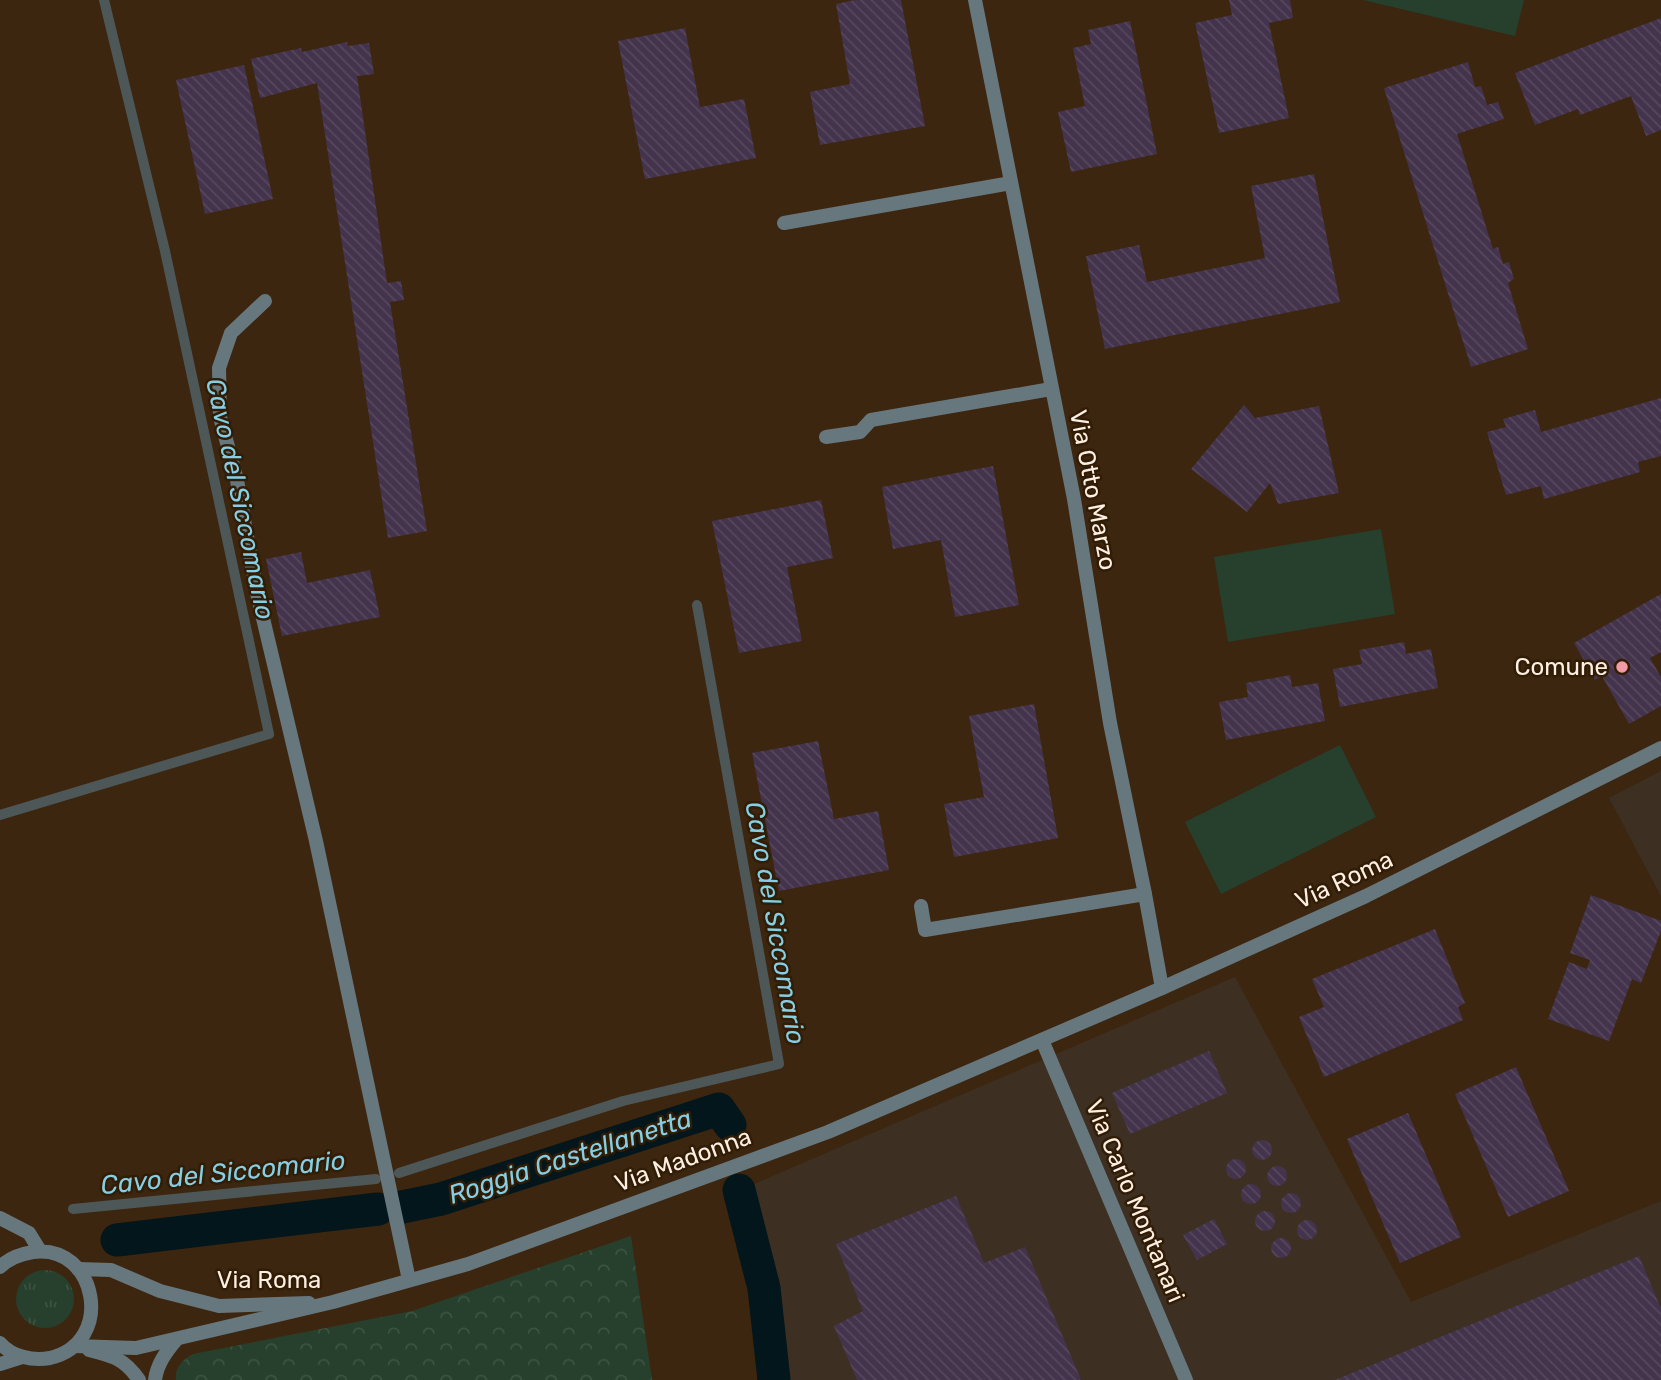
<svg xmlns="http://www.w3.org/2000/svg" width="1661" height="1380" font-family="Rubik,sans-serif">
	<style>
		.industrial { fill: #3d3022 }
		.grass { fill: url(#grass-tufts) }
		.park { fill: url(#park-crowns) }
		.garden { fill: #26402d }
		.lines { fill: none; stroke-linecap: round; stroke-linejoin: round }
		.stream { stroke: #4e5757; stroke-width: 10 }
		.canal { stroke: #02161b; stroke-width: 33 }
		.building { fill: url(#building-back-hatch) }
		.service { stroke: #67777e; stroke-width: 14 }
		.minor { stroke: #67777e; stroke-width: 14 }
		.tertiary { stroke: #67777e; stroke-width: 14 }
		.poi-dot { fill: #f39aa7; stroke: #311c06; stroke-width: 2.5 }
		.labels { text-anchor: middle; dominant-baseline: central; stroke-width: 5; stroke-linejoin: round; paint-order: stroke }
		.street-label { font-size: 24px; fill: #feefe2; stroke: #311c06 }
		.poi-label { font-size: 24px; fill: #feefe2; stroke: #311c06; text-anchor: end }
		.water-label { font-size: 26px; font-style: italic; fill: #85cee3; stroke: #311c06 }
	</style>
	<defs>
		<pattern id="grass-tufts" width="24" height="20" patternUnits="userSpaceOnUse" patternTransform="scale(1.75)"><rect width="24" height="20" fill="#26402d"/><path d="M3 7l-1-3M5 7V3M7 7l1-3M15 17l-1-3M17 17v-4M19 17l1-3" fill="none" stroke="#3c5341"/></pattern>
		<pattern id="park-crowns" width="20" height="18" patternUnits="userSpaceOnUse" patternTransform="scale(1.75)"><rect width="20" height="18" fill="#26402d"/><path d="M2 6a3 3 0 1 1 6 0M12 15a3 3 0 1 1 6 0" fill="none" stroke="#3c5341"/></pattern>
		<pattern id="building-back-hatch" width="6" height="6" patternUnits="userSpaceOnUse" patternTransform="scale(1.75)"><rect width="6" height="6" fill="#43334c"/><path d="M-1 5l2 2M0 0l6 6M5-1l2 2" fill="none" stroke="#56475d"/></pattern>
	</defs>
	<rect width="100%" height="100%" fill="#3c260f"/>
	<g class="industrial">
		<path d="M 1661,771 L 1661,896 L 1609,798 Z"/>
		<path d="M 1235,977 L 1411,1302 L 1661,1201 L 1661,1380 L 779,1380 L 754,1184 Z"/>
	</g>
	<circle class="grass" cx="45" cy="1299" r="29"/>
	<path class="park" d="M 631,1236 L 652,1380 L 176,1380 C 174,1368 183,1359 193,1354 L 412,1311 Z"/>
	<g class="garden">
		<path d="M 1363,0 L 1524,0 L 1515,36 Z"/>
		<path d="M 1381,529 L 1395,614 L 1228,642 L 1214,557 Z"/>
		<path d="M 1340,745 L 1376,817 L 1221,894 L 1185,822 Z"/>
	</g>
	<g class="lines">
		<g class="stream">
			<path d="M 0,815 L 269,734 L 165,251 L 104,0"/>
			<path d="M 399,1173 L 623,1101 L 779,1064 L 697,605"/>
			<path d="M 73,1209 L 376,1179"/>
		</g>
		<g class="canal">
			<path d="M 739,1190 L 764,1288 L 774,1380"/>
			<path d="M 402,1207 L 441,1199 L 719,1109 L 730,1125"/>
			<path d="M 117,1240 L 378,1209"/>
		</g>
	</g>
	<g class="building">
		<path d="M 855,0 L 901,0 L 925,126 L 820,145 L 810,92 L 850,84 L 836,4 Z"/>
		<path d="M 1229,0 L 1290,0 L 1293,18 L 1269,23 L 1289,118 L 1219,133 L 1195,23 L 1232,15 Z"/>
		<path d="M 1661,18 L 1661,130 L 1646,136 L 1631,96 L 1580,115 L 1578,109 L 1535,125 L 1515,73 Z"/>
		<path d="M 1130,21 L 1157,154 L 1071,172 L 1058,112 L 1085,106 L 1073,48 L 1091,44 L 1088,30 Z"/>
		<path d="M 685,28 L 700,107 L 744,99 L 756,158 L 645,179 L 618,41 Z"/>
		<path d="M 347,42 L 348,46 L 369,43 L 374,74 L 357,76 L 387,283 L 401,281 L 404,300 L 390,302 L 427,531 L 388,538 L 317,83 L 260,98 L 251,59 L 301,48 L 302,52 Z"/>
		<path d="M 1468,62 L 1475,87 L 1481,86 L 1487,105 L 1498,102 L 1504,119 L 1457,134 L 1493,249 L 1498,247 L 1503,264 L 1509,262 L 1514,279 L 1508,283 L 1528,349 L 1471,367 L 1384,88 Z"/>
		<path d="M 244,65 L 273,199 L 205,214 L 176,80 Z"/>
		<path d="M 1314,174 L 1340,302 L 1105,349 L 1086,256 L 1139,245 L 1147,282 L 1265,258 L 1251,186 Z"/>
		<path d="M 1661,398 L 1661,456 L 1638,462 L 1640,472 L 1544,499 L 1541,486 L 1506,495 L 1487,432 L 1506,427 L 1503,419 L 1535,410 L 1541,432 Z"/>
		<path d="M 1244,405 L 1255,418 L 1319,406 L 1339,493 L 1278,504 L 1270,483 L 1247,512 L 1191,469 Z"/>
		<path d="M 993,466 L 1019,605 L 955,617 L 941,540 L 893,549 L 882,487 Z"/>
		<path d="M 821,500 L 833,558 L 787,567 L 802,641 L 739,653 L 712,521 Z"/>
		<path d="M 301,552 L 307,583 L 370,570 L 380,617 L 282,636 L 266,559 Z"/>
		<path d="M 1661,594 L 1661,652 L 1650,658 L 1661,677 L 1661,706 L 1629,724 L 1602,676 L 1595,680 L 1574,643 Z"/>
		<path d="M 1404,642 L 1406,654 L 1431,649 L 1438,688 L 1340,707 L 1333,669 L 1362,664 L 1359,650 Z"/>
		<path d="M 1290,675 L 1292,687 L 1318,683 L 1325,721 L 1226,740 L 1219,702 L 1248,697 L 1246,683 Z"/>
		<path d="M 1034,704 L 1058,838 L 954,857 L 944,804 L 984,797 L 969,716 Z"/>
		<path d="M 818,741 L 834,819 L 878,811 L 889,870 L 779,891 L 752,753 Z"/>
		<path d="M 1591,895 L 1661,921 L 1661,931 L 1641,983 L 1632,979 L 1609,1041 L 1548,1019 L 1569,962 L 1587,969 L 1590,960 L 1570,953 Z"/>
		<path d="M 1435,929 L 1465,1003 L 1458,1007 L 1463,1020 L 1324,1077 L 1299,1017 L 1324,1007 L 1312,979 Z"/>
		<path d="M 1209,1051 L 1227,1093 L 1130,1134 L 1112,1093 Z"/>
		<path d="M 1516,1067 L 1569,1191 L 1508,1217 L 1455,1094 Z"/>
		<path d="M 1408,1113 L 1461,1237 L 1400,1263 L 1347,1139 Z"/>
		<circle cx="1262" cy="1150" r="10"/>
		<circle cx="1236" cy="1169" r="10"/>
		<circle cx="1277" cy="1176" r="10"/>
		<circle cx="1251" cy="1194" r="10"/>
		<circle cx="1291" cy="1203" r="10"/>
		<path d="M 956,1196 L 984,1263 L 1025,1247 L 1081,1380 L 857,1380 L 834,1326 L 863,1311 L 836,1244 Z"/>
		<circle cx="1265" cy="1221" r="10"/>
		<path d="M 1214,1219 L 1227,1244 L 1197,1260 L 1183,1235 Z"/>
		<circle cx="1307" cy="1230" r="10"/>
		<circle cx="1281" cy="1248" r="10"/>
		<path d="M 1639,1256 L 1661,1309 L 1661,1380 L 1335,1380 Z"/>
	</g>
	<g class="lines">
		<g class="service">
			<path d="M 784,223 L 1011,183"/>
			<path d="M 265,301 L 231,333 L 219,368 L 220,417 L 237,480 L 257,593 L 316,841 L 409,1280"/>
			<path d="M 826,437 L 860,432 L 871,420 L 1051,389"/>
			<path d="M 921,906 L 925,930 L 1145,894"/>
		</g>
		<g class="minor">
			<path d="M 975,0 L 1074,499 L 1110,723 L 1145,894 L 1162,988"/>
			<path d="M 1042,1040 L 1186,1380"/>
			<path d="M 89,1350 C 113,1356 125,1359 139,1380"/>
			<path d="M 155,1380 C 157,1364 166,1352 176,1340"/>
		</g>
		<g class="tertiary">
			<path d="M 0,1218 L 29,1233 L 40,1251"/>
			<path d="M 0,1267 C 9,1258 21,1254 33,1252 C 97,1243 116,1343 50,1358 C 33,1361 12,1357 0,1343"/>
			<path d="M 78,1269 L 111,1270 L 160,1291 L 219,1306 L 309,1303"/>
			<path d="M 74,1346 L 136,1348 L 333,1302 L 468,1264 L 828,1132 L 1162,988 L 1366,896 L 1661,748"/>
			<path d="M 0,1364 L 22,1357"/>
		</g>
	</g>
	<circle class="poi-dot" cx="1622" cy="667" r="7"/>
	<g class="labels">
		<g class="street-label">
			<text transform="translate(1093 490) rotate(79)">Via Otto Marzo</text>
			<text transform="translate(1344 880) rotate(-25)">Via Roma</text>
			<text transform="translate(683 1160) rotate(-20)">Via Madonna</text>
			<text transform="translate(1135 1201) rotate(67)">Via Carlo Montanari</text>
			<text x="269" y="1280">Via Roma</text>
		</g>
		<g class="poi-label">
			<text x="1608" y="667">Comune</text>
		</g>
		<g class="water-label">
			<text transform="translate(240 499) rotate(78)">Cavo del Siccomario</text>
			<text transform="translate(775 923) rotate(80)">Cavo del Siccomario</text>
			<text transform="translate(570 1157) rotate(-18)">Roggia Castellanetta</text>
			<text transform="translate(223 1173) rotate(-6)">Cavo del Siccomario</text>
		</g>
	</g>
</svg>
